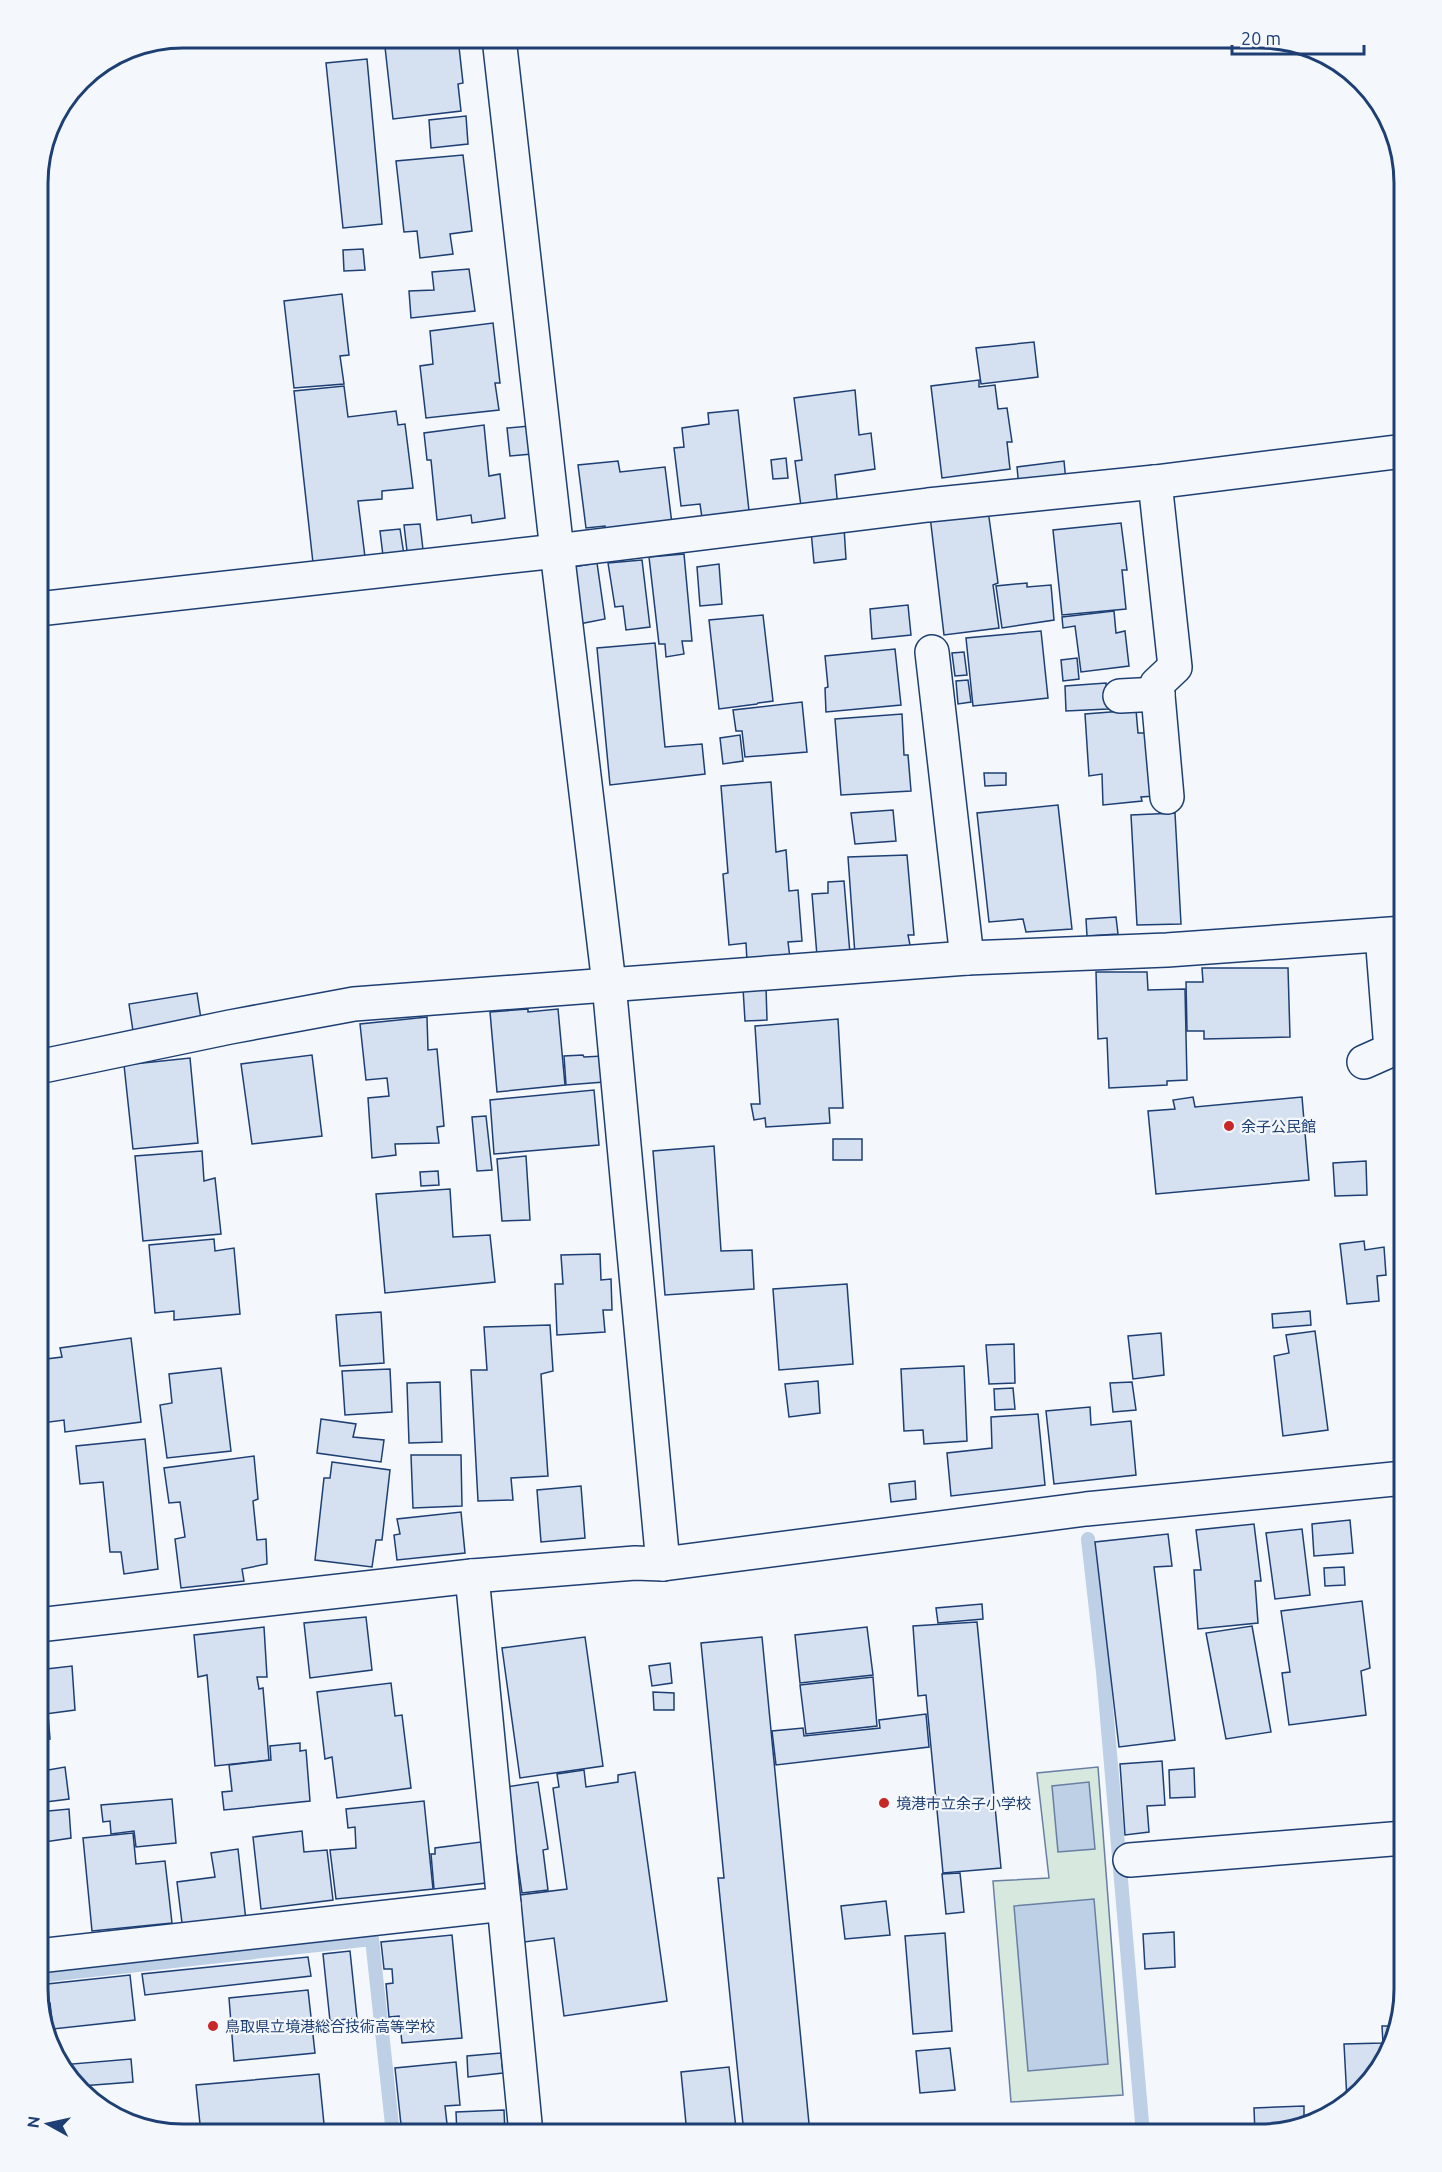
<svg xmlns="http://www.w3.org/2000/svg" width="1442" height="2172" font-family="Ubuntu,'Noto Sans JP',sans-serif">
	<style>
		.green { fill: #d7e8df; stroke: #687fa3; stroke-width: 1.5 }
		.water { fill: #bed0e5; stroke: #687fa3; stroke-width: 1.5 }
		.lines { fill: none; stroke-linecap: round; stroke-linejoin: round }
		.stream { stroke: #bed0e5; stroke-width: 14 }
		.building { fill: #d5e0f0; stroke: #1d3f73; stroke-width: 1.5 }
		.minor-casing { stroke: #1d3f73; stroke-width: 36 }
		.minor { stroke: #f4f7fb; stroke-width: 33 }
		.poi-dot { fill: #c62828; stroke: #f4f7fb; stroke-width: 2 }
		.labels { text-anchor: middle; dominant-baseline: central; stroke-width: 4.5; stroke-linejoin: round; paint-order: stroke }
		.poi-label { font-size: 15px; fill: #1d3f73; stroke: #f4f7fb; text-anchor: start }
		.rim { fill: none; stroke: #1d3f73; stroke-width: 3 }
	</style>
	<rect width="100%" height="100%" fill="#f4f7fb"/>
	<path class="green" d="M 1098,1767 L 1123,2095 L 1011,2102 L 993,1881 L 1049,1878 L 1037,1773 Z"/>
	<g class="water">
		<path d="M 1089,1782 L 1095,1849 L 1058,1852 L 1052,1786 Z"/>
		<path d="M 1094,1899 L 1108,2064 L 1028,2071 L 1014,1906 Z"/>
	</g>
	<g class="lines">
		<g class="stream">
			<path d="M 1088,1539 L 1103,1672 L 1143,2134"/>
			<path d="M 38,1976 L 372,1939 L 393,2134"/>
		</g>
	</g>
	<g class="building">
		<path d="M 384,38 L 458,38 L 463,83 L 458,84 L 461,111 L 393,119 Z"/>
		<path d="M 367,59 L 382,224 L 343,228 L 326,63 Z"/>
		<path d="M 466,116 L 468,144 L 431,148 L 429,120 Z"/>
		<path d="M 463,155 L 472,231 L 450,234 L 453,254 L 420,258 L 417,231 L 404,232 L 396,161 Z"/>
		<path d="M 363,249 L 365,270 L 344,271 L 343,250 Z"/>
		<path d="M 469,269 L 475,311 L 411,318 L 409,291 L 434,290 L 432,272 Z"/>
		<path d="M 342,294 L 349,355 L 340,356 L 344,384 L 294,388 L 284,301 Z"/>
		<path d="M 493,323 L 500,383 L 495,383 L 499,410 L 426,418 L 420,366 L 433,364 L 430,331 Z"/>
		<path d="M 1034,342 L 1038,377 L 981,384 L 976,348 Z"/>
		<path d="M 979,380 L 979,387 L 995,385 L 998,409 L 1007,408 L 1012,442 L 1007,442 L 1010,469 L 942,478 L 931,386 Z"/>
		<path d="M 344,386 L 348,417 L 396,411 L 398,425 L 405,424 L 413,488 L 382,491 L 382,499 L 358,501 L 366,565 L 314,572 L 294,391 Z"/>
		<path d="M 855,390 L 859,435 L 871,433 L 875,469 L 835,475 L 838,509 L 802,514 L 795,461 L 802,460 L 794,398 Z"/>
		<path d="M 738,410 L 750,520 L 703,525 L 700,504 L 681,506 L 674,448 L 684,447 L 682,428 L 709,424 L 708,413 Z"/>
		<path d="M 484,425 L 489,476 L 500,474 L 505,518 L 472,523 L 471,515 L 437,520 L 431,460 L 427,460 L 424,433 Z"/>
		<path d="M 529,426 L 532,454 L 510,456 L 507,428 Z"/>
		<path d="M 786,458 L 788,478 L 773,479 L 771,460 Z"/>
		<path d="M 618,461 L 620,472 L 665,467 L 672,524 L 605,532 L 605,526 L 586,528 L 578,465 Z"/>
		<path d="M 1064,461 L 1066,482 L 1019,488 L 1017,467 Z"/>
		<path d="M 988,510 L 998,583 L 993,585 L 999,628 L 944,635 L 930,516 Z"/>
		<path d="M 1121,523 L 1127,570 L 1122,570 L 1126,609 L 1062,615 L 1053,530 Z"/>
		<path d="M 420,524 L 424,558 L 408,560 L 404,525 Z"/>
		<path d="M 844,527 L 846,559 L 814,563 L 811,531 Z"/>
		<path d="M 400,529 L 405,561 L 384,564 L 380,531 Z"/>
		<path d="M 684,554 L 692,641 L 682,641 L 684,654 L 666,657 L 665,644 L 659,644 L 649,557 Z"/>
		<path d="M 642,560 L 650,627 L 626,630 L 623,606 L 615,607 L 608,563 Z"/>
		<path d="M 597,563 L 605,619 L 579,624 L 573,567 Z"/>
		<path d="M 719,564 L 722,604 L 700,606 L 697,567 Z"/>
		<path d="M 1027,583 L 1027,587 L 1051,585 L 1054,620 L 1002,628 L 996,586 Z"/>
		<path d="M 908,605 L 911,635 L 872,639 L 870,609 Z"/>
		<path d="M 1114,611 L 1116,633 L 1125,631 L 1129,666 L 1081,672 L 1075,626 L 1063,628 L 1062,617 Z"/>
		<path d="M 763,615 L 773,701 L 758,703 L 757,704 L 719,709 L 709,620 Z"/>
		<path d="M 1041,631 L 1048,698 L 973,706 L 966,638 Z"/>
		<path d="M 655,643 L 665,747 L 702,744 L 705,774 L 610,785 L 597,648 Z"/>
		<path d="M 895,649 L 901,705 L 826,712 L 825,688 L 828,687 L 825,656 Z"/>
		<path d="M 964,652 L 967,675 L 955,676 L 952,653 Z"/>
		<path d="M 1077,658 L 1079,679 L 1063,681 L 1061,660 Z"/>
		<path d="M 968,680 L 971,702 L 958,704 L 956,681 Z"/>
		<path d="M 1106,683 L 1108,709 L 1066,711 L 1065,686 Z"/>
		<path d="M 802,702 L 807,752 L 745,757 L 742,731 L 736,731 L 733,710 Z"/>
		<path d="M 1136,710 L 1138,733 L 1151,733 L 1155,796 L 1141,797 L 1142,801 L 1103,805 L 1102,774 L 1089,776 L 1085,714 Z"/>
		<path d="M 902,714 L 904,755 L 908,755 L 911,791 L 841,795 L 835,719 Z"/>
		<path d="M 740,735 L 743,761 L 723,764 L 720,738 Z"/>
		<path d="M 984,773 L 1006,773 L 1006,785 L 985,786 Z"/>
		<path d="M 771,782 L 776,852 L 786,850 L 789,891 L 798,890 L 802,941 L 788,942 L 790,958 L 747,961 L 746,943 L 729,945 L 723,874 L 728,873 L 721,786 Z"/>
		<path d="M 1058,805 L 1072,929 L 1026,932 L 1023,919 L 989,922 L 977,813 Z"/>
		<path d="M 893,810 L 896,841 L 855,844 L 851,813 Z"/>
		<path d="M 1175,813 L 1181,924 L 1137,925 L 1131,815 Z"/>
		<path d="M 907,855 L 914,935 L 908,935 L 911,950 L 855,955 L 848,857 Z"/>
		<path d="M 844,881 L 850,954 L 817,956 L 812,894 L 828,893 L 828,882 Z"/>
		<path d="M 1116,917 L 1118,934 L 1087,936 L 1086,919 Z"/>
		<path d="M 1202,968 L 1288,968 L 1290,1037 L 1204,1039 L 1204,1031 L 1187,1031 L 1186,982 L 1203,982 Z"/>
		<path d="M 1096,972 L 1147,972 L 1148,990 L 1185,989 L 1187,1080 L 1167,1081 L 1167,1085 L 1109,1088 L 1107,1038 L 1098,1039 Z"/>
		<path d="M 766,987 L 767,1020 L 745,1021 L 743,988 Z"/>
		<path d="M 197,993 L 201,1019 L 133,1031 L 129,1004 Z"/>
		<path d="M 528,1009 L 528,1012 L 558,1009 L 565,1085 L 497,1092 L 490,1012 Z"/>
		<path d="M 427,1017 L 428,1050 L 437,1049 L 444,1126 L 437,1127 L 439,1143 L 395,1144 L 396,1155 L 372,1158 L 368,1098 L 389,1096 L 387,1078 L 366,1080 L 360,1024 Z"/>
		<path d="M 838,1019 L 843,1108 L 829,1108 L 830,1123 L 766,1127 L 765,1118 L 754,1120 L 751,1104 L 760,1104 L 755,1026 Z"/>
		<path d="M 312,1055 L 322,1136 L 252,1144 L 241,1064 Z"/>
		<path d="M 583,1055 L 584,1057 L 603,1056 L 604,1082 L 566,1085 L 564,1056 Z"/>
		<path d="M 190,1058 L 198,1143 L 133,1149 L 124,1065 Z"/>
		<path d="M 1399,1088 L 1404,1088 L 1404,1144 Z"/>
		<path d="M 594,1090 L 599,1145 L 494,1154 L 490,1100 Z"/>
		<path d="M 1193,1097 L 1195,1107 L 1302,1097 L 1309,1180 L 1156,1194 L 1148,1111 L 1175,1109 L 1173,1100 Z"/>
		<path d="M 486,1116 L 492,1170 L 477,1171 L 472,1117 Z"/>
		<rect x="833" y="1139" width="29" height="21"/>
		<path d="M 714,1146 L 721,1251 L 752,1250 L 754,1289 L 665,1295 L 653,1151 Z"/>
		<path d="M 202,1151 L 204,1181 L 215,1178 L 221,1234 L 143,1241 L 135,1156 Z"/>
		<path d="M 526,1156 L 530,1220 L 502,1221 L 497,1159 Z"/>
		<path d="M 1366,1161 L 1367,1195 L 1335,1196 L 1333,1163 Z"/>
		<path d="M 438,1171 L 439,1185 L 421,1186 L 420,1172 Z"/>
		<path d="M 450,1189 L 453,1237 L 490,1235 L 495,1282 L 385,1293 L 376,1194 Z"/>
		<path d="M 214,1239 L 215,1251 L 234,1248 L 240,1314 L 174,1320 L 174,1311 L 155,1313 L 149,1245 Z"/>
		<path d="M 1364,1241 L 1365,1250 L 1384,1247 L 1386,1275 L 1377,1276 L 1379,1301 L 1347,1304 L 1340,1244 Z"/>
		<path d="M 600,1254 L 601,1280 L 611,1279 L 612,1310 L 603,1310 L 605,1332 L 557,1335 L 555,1284 L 563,1284 L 561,1255 Z"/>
		<path d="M 847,1284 L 853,1364 L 779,1370 L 773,1289 Z"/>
		<path d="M 1310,1311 L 1311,1325 L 1273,1328 L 1272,1314 Z"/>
		<path d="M 381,1312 L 384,1363 L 340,1366 L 336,1315 Z"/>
		<path d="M 550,1325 L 553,1371 L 541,1374 L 548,1476 L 511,1478 L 513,1500 L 478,1501 L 471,1370 L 487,1370 L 484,1327 Z"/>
		<path d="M 1315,1331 L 1328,1430 L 1283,1436 L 1274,1356 L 1289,1353 L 1286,1335 Z"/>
		<path d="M 1161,1333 L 1164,1375 L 1133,1379 L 1128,1336 Z"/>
		<path d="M 131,1338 L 141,1422 L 65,1432 L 64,1420 L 42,1423 L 38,1392 L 38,1360 L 62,1357 L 60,1348 Z"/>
		<path d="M 1014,1344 L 1015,1383 L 989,1384 L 986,1345 Z"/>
		<path d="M 964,1366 L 967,1441 L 924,1444 L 923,1430 L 904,1431 L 901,1369 Z"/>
		<path d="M 221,1368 L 231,1451 L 167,1458 L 160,1405 L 172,1403 L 169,1374 Z"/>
		<path d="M 390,1369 L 392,1412 L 345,1415 L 342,1371 Z"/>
		<path d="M 818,1381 L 820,1413 L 789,1417 L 785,1384 Z"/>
		<path d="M 440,1382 L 442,1442 L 409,1443 L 407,1383 Z"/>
		<path d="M 1132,1382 L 1136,1410 L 1113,1412 L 1110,1383 Z"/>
		<path d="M 1013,1388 L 1015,1409 L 995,1410 L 994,1389 Z"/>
		<path d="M 1090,1407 L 1091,1425 L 1131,1421 L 1136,1475 L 1054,1484 L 1046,1411 Z"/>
		<path d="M 1038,1414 L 1045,1485 L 951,1496 L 947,1453 L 992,1448 L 991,1417 Z"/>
		<path d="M 321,1419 L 356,1424 L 353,1437 L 384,1440 L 381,1462 L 317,1453 Z"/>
		<path d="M 145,1439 L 158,1569 L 124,1574 L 121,1552 L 110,1552 L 103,1482 L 80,1484 L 76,1446 Z"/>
		<path d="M 411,1455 L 461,1455 L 462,1506 L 413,1508 Z"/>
		<path d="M 254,1456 L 258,1499 L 253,1501 L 257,1540 L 266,1539 L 267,1564 L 242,1569 L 244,1581 L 181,1588 L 175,1539 L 185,1537 L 180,1502 L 169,1503 L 164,1468 Z"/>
		<path d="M 332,1462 L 390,1470 L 382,1540 L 376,1540 L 372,1567 L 315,1560 L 324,1478 L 330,1478 Z"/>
		<path d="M 915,1481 L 916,1499 L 891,1502 L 889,1484 Z"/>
		<path d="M 581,1486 L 585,1538 L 541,1542 L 537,1490 Z"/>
		<path d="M 461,1512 L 465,1553 L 397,1560 L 394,1535 L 400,1534 L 397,1519 Z"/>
		<path d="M 1350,1520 L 1353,1553 L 1314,1556 L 1312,1524 Z"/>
		<path d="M 1254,1524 L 1261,1581 L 1255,1581 L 1258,1623 L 1198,1629 L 1194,1570 L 1201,1570 L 1196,1530 Z"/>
		<path d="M 1302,1529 L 1310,1595 L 1275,1599 L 1266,1533 Z"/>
		<path d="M 1168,1534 L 1172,1566 L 1154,1567 L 1175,1740 L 1119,1747 L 1095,1542 Z"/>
		<path d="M 1344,1567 L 1345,1585 L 1325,1586 L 1324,1568 Z"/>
		<path d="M 1362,1601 L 1370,1668 L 1361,1671 L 1366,1715 L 1289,1725 L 1282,1673 L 1290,1672 L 1281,1611 Z"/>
		<path d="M 982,1604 L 983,1619 L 938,1623 L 936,1608 Z"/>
		<path d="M 366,1617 L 372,1670 L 310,1678 L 304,1623 Z"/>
		<path d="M 977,1622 L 1001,1868 L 943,1873 L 926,1695 L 918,1696 L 913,1626 Z"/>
		<path d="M 1252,1626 L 1271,1732 L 1226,1739 L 1206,1633 Z"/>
		<path d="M 264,1627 L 267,1677 L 257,1677 L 259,1689 L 263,1688 L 269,1760 L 215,1766 L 207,1675 L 198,1677 L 194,1635 Z"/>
		<path d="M 867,1627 L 873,1675 L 800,1683 L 795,1635 Z"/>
		<path d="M 585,1637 L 603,1766 L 520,1778 L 502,1648 Z"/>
		<path d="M 762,1637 L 810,2134 L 744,2134 L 718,1878 L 724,1878 L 701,1643 Z"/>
		<path d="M 670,1663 L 672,1683 L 652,1686 L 649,1666 Z"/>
		<path d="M 72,1666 L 75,1710 L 38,1715 L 38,1670 Z"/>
		<path d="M 873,1677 L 877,1726 L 806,1734 L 800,1685 Z"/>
		<path d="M 391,1683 L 395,1716 L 402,1715 L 411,1788 L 337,1798 L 332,1757 L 325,1759 L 317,1692 Z"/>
		<path d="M 653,1692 L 674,1693 L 674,1710 L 654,1710 Z"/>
		<path d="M 926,1714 L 929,1747 L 776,1765 L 772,1731 L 803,1728 L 804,1736 L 880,1728 L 879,1720 Z"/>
		<path d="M 48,1715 L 50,1739 L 39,1740 L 42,1771 L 65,1767 L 69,1799 L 38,1803 L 38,1717 Z"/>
		<path d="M 300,1743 L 300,1751 L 306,1750 L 310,1801 L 224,1810 L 222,1792 L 232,1791 L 229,1765 L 271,1760 L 270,1746 Z"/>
		<path d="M 1162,1761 L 1165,1805 L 1147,1806 L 1149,1832 L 1125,1835 L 1120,1764 Z"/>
		<path d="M 1194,1768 L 1195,1797 L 1170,1798 L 1169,1770 Z"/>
		<path d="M 584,1770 L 586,1787 L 618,1782 L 618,1775 L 635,1772 L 667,2001 L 564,2016 L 554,1938 L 517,1943 L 512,1896 L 567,1889 L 553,1788 L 559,1787 L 557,1774 Z"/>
		<path d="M 538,1782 L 548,1849 L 543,1850 L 548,1890 L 522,1893 L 516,1852 L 508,1853 L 500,1788 Z"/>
		<path d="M 172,1799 L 176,1843 L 136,1847 L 134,1831 L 111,1834 L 110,1821 L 103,1822 L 101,1805 Z"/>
		<path d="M 424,1801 L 433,1889 L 336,1899 L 330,1850 L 356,1848 L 355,1827 L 348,1828 L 346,1809 Z"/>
		<path d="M 69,1809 L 71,1838 L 38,1843 L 38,1812 Z"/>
		<path d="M 302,1831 L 304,1852 L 327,1850 L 333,1900 L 261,1909 L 253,1837 Z"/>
		<path d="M 133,1833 L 136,1864 L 165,1861 L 172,1923 L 92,1931 L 83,1838 Z"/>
		<path d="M 481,1842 L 486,1883 L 434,1889 L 431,1854 L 435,1854 L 435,1848 Z"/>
		<path d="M 238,1849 L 246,1921 L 182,1923 L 177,1882 L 215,1877 L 211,1853 Z"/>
		<path d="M 960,1873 L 964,1912 L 946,1914 L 942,1874 Z"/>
		<path d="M 886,1901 L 890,1935 L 845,1939 L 841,1906 Z"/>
		<path d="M 1174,1932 L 1175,1967 L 1145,1969 L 1143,1934 Z"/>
		<path d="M 945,1933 L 952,2031 L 913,2034 L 905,1936 Z"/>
		<path d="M 452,1935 L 462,2038 L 402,2043 L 399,2016 L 389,2017 L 386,1984 L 393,1983 L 392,1969 L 384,1969 L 381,1942 Z"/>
		<path d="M 350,1951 L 357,2018 L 330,2021 L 323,1954 Z"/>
		<path d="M 308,1957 L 311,1976 L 145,1995 L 142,1974 Z"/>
		<path d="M 130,1975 L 135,2020 L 53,2029 L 50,2003 L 41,2004 L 38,1985 Z"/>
		<path d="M 308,1990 L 315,2053 L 234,2061 L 229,1998 Z"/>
		<path d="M 1382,2026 L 1395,2026 L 1385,2062 L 1347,2100 L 1344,2044 L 1383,2043 Z"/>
		<path d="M 950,2048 L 955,2090 L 920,2093 L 916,2051 Z"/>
		<path d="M 501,2053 L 503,2073 L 468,2077 L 467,2056 Z"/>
		<path d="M 131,2059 L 133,2082 L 81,2086 L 60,2065 Z"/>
		<path d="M 456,2062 L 460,2105 L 445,2106 L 448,2133 L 402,2134 L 395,2068 Z"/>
		<path d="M 729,2067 L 736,2128 L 687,2134 L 681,2072 Z"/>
		<path d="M 319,2074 L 325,2134 L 201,2134 L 196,2085 Z"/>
		<path d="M 1304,2106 L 1304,2123 L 1255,2134 L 1254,2108 Z"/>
		<path d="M 504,2110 L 505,2134 L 457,2134 L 456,2112 Z"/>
	</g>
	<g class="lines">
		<defs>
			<g id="minor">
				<path d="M 499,38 L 557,551 L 609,984 L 663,1564"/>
				<path d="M 1155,482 L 1175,667 L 1157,684 L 1167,797"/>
				<path d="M 38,609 L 557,551 L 928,505 L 1155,482 L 1404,451"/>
				<path d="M 932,652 L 967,958"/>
				<path d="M 1120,696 L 1158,694"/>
				<path d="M 1364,1062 L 1391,1050 L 1382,935"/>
				<path d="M 38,1067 L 230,1027 L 354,1004 L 967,958 L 1167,950 L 1404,933"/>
				<path d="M 38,1625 L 472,1576 L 635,1563 L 663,1564 L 1086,1509 L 1404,1478"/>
				<path d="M 1130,1860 L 1404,1838"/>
				<path d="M 504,1904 L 526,2134"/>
				<path d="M 38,1956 L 504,1904 L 472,1576"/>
			</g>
		</defs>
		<use href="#minor" class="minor-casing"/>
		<use href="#minor" class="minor"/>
	</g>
	<g class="poi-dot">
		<circle cx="1229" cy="1126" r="6"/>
		<circle cx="884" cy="1803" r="6"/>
		<circle cx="213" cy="2026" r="6"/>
	</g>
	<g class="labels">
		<g class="poi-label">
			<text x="1241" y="1126">余子公民館</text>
			<text x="896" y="1803">境港市立余子小学校</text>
			<text x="225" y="2026">鳥取県立境港総合技術高等学校</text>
		</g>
	</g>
	<path d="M0 0H1442V2172H0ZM183 48H1259A135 135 0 0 1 1394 183V1989A135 135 0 0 1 1259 2124H183A135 135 0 0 1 48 1989V183A135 135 0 0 1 183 48Z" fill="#f4f7fb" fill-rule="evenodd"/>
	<path class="rim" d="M183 48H1259A135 135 0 0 1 1394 183V1989A135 135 0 0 1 1259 2124H183A135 135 0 0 1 48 1989V183A135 135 0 0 1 183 48Z"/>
	<g transform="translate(48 2124) rotate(278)" stroke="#f4f7fb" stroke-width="4.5" paint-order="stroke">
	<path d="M0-4.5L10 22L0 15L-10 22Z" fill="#1d3f73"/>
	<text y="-9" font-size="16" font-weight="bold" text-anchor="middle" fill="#1d3f73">N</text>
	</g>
	<path d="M1232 45v9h132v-9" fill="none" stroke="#1d3f73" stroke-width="3"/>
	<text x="1241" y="45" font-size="18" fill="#1d3f73" stroke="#f4f7fb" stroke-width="4.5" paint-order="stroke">20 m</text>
</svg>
